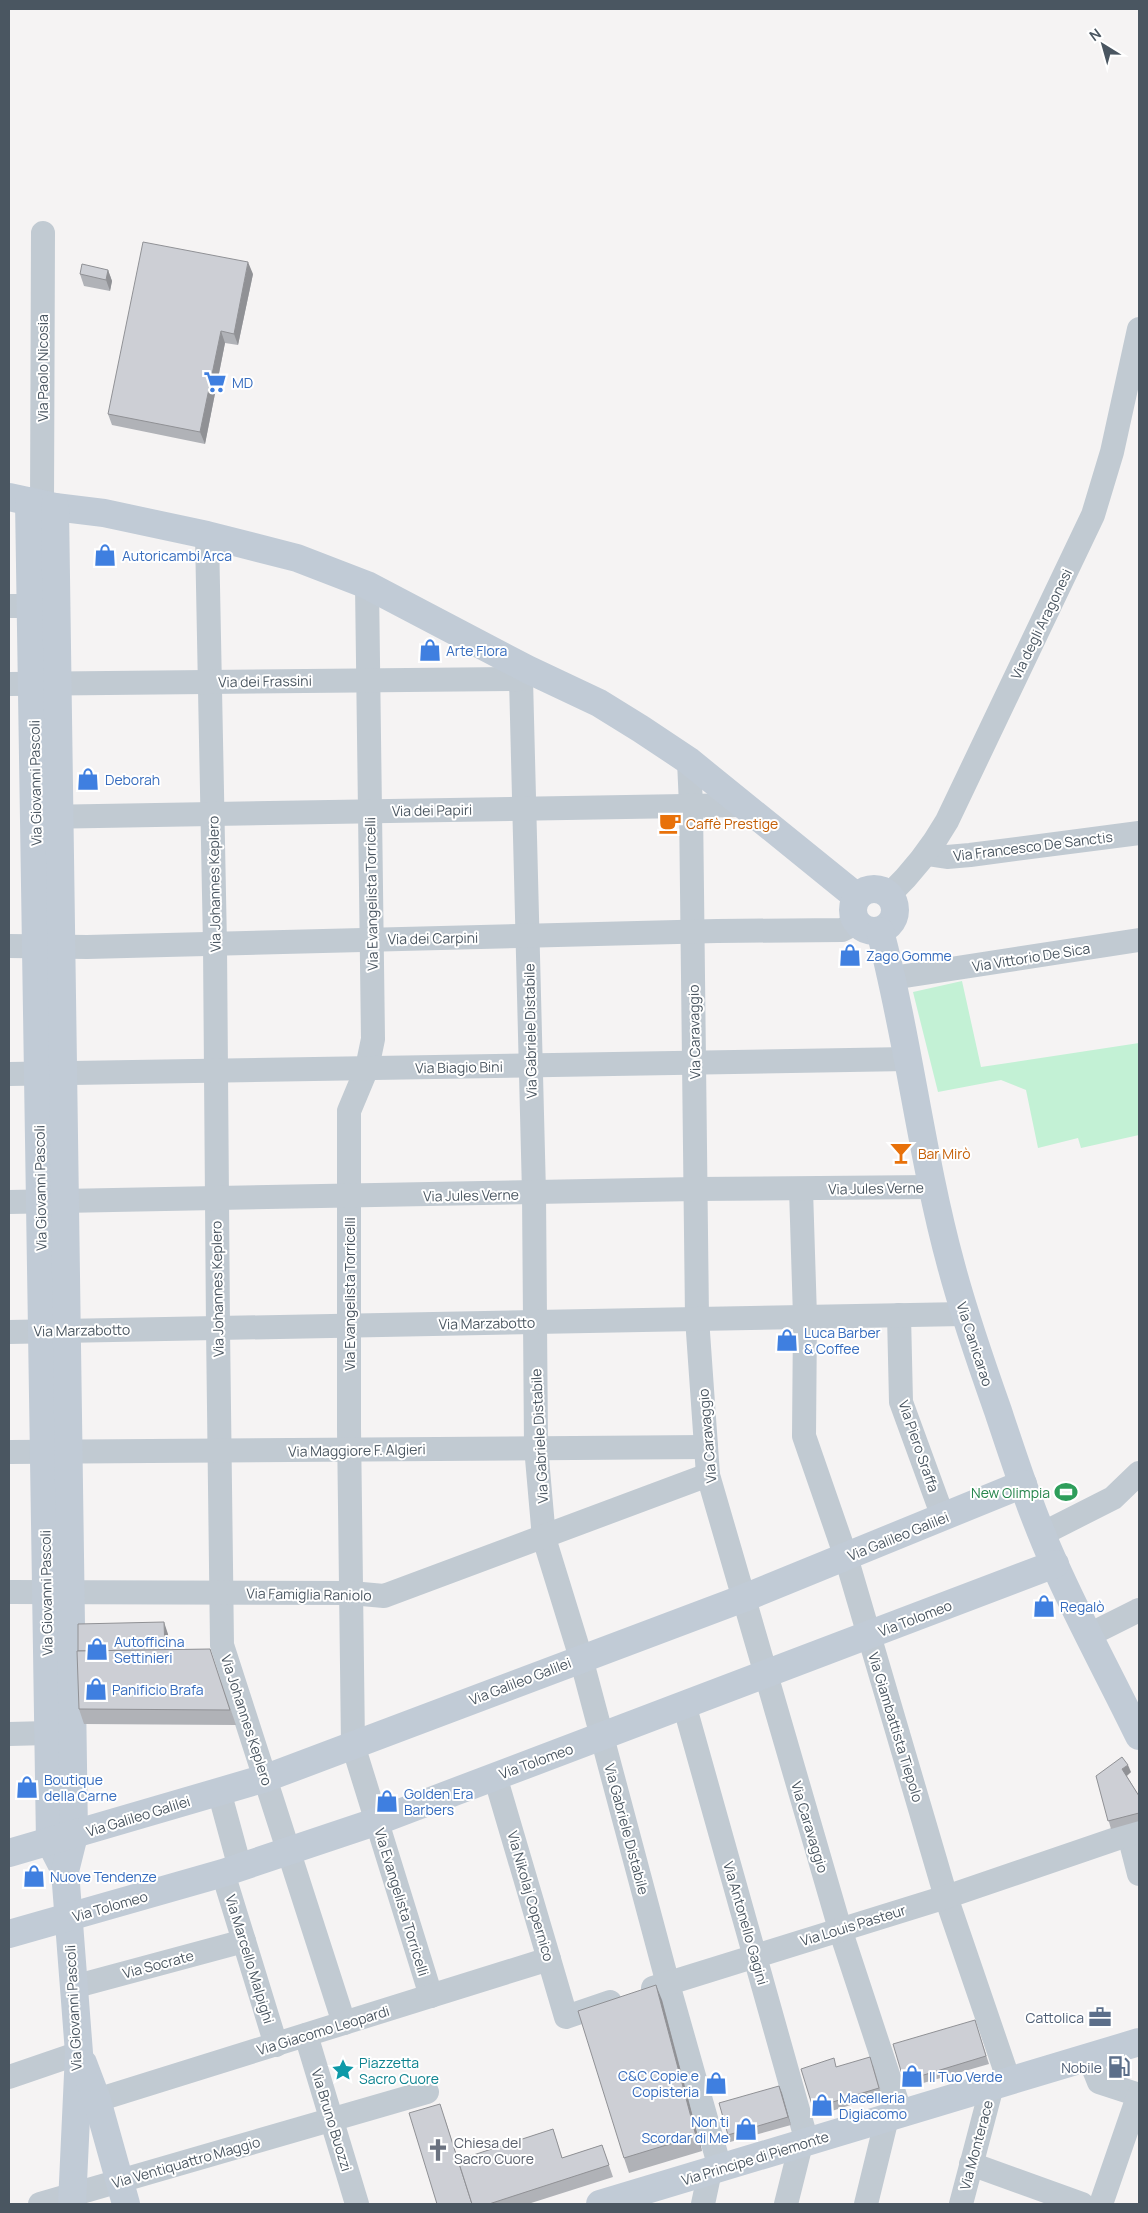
<svg xmlns="http://www.w3.org/2000/svg" width="1148" height="2213" font-family="Manrope,sans-serif">
	<style>
		.green { fill: #c3f1d5 }
		.lines { fill: none; stroke-linecap: round; stroke-linejoin: round }
		.street { stroke: #c1cad2; stroke-width: 24 }
		.secondary { stroke: #c1cbd6; stroke-width: 28 }
		.wall { fill: #b0b2b7 }
		.shaded-wall { fill: #909195 }
		.building { fill: #cdcfd5; stroke: #909195 }
		.labels { text-anchor: middle; dominant-baseline: central; stroke-width: 4; stroke-linejoin: round; paint-order: stroke }
		.street-label { font-size: 14px; fill: #4a5661; stroke: #fff }
		.shop-label { font-size: 14px; fill: #366cbe; stroke: #fff; text-anchor: start }
		.food-label { font-size: 14px; fill: #c56008; stroke: #fff; text-anchor: start }
		.leisure-label { font-size: 14px; fill: #27864d; stroke: #fff; text-anchor: end }
		.service-label { font-size: 14px; fill: #4e5e75; stroke: #fff; text-anchor: end }
		.culture-label { font-size: 14px; fill: #0d838f; stroke: #fff; text-anchor: start }
		.worship-label { font-size: 14px; fill: #5b616d; stroke: #fff; text-anchor: start }
	</style>
	<rect width="100%" height="100%" fill="#f5f3f3"/>
	<path class="green" d="M 962,981 L 981,1067 L 1139,1043 L 1139,1135 L 1081,1148 L 1078,1138 L 1038,1148 L 1026,1090 L 1001,1080 L 938,1092 L 913,992 Z"/>
	<g class="lines">
		<g class="street">
			<path d="M 42,504 L 43,233"/>
			<path d="M 207,535 L 215,945 L 218,1328 L 222,1645 L 344,2023"/>
			<path d="M 367,585 L 373,1039 L 367,1068 L 349,1111 L 349,1428 L 353,1745 L 431,1996"/>
			<path d="M 9,606 L 50,606"/>
			<path d="M 527,669 L 521,679 L 534,1193 L 536,1447 L 544,1538 L 581,1658 L 668,1984 L 720,2168"/>
			<path d="M 9,684 L 521,679"/>
			<path d="M 689,761 L 691,805 L 697,1318 L 708,1475 L 840,1929 L 901,2114"/>
			<path d="M 41,817 L 744,805"/>
			<path d="M 927,854 L 947,857 L 970,855 L 1139,833"/>
			<path d="M 889,895 C 913,872 931,849 947,821 L 1093,515 L 1112,452 L 1139,329"/>
			<path d="M 9,946 L 87,947 L 717,931 L 842,930 L 856,923"/>
			<path d="M 892,978 L 1139,940"/>
			<path d="M 9,1074 L 908,1059"/>
			<path d="M 801,1189 L 805,1317 L 804,1436 L 846,1557 L 946,1897 L 1009,2081"/>
			<path d="M 9,1202 L 696,1189 L 933,1187"/>
			<path d="M 899,1315 L 901,1402 L 943,1517"/>
			<path d="M 9,1332 L 964,1314"/>
			<path d="M 9,1452 L 706,1447"/>
			<path d="M 1042,1534 L 1113,1498 L 1139,1473"/>
			<path d="M 9,1592 L 351,1593 L 384,1596 L 708,1475"/>
			<path d="M 1089,1635 L 1139,1610"/>
			<path d="M 684,1704 L 807,2142"/>
			<path d="M 9,1734 L 48,1733"/>
			<path d="M 495,1776 L 566,2017 L 610,2002"/>
			<path d="M 219,1791 L 240,1868"/>
			<path d="M 1129,1835 L 1139,1874"/>
			<path d="M 223,1873 L 276,2045"/>
			<path d="M 73,1987 L 244,1941"/>
			<path d="M 653,1988 L 946,1897 L 1139,1831"/>
			<path d="M 306,2035 L 357,2204"/>
			<path d="M 1089,2057 L 1099,2082 L 1139,2095"/>
			<path d="M 9,2077 L 79,2053"/>
			<path d="M 97,2100 L 549,1959"/>
			<path d="M 971,2164 L 1082,2204"/>
			<path d="M 40,2204 L 427,2092"/>
			<path d="M 703,2204 L 710,2171"/>
			<path d="M 786,2204 L 801,2144"/>
			<path d="M 866,2204 L 887,2118"/>
			<path d="M 961,2204 L 992,2086"/>
			<path d="M 1101,2204 L 1139,2094"/>
		</g>
		<g class="secondary">
			<path d="M 9,497 L 55,507 L 104,513 L 207,535 L 297,558 L 367,585 L 527,669 L 599,703 L 641,729 L 689,761 L 857,897"/>
			<path d="M 29,501 L 50,1842 L 65,1871"/>
			<path d="M 55,507 L 74,1835 L 65,1871 L 79,2053 L 72,2204"/>
			<circle cx="874" cy="910" r="21"/>
			<path d="M 880,931 C 909,1041 921,1155 951,1265 C 964,1314 981,1363 998,1411 C 1015,1462 1032,1514 1054,1563 C 1080,1622 1111,1678 1139,1736"/>
			<path d="M 9,1853 L 266,1778 L 744,1598 L 1023,1484"/>
			<path d="M 9,1934 L 223,1873 L 378,1821 L 1055,1564"/>
			<path d="M 83,2063 L 97,2100 L 126,2204"/>
			<path d="M 600,2204 L 1139,2042"/>
		</g>
	</g>
	<g class="wall">
		<path d="M 108,270 L 112,281 L 110,291 L 84,286 L 80,274 Z"/>
		<path d="M 253,274 L 238,345 L 225,343 L 205,444 L 112,425 L 108,414 Z"/>
		<path d="M 168,1634 L 169,1650 L 210,1649 L 236,1725 L 84,1724 L 79,1709 Z"/>
		<path d="M 1131,1772 L 1127,1776 L 1139,1796 L 1139,1821 L 1111,1829 L 1096,1776 Z"/>
		<path d="M 662,2000 L 702,2151 L 629,2173 L 624,2158 Z"/>
		<path d="M 975,2020 L 989,2064 L 906,2088 L 904,2081 Z"/>
		<path d="M 873,2065 L 882,2095 L 816,2116 L 813,2108 L 837,2067 Z"/>
		<path d="M 779,2086 L 791,2125 L 730,2142 L 728,2135 Z"/>
		<path d="M 445,2119 L 458,2160 L 553,2129 L 562,2158 L 602,2145 L 613,2177 L 528,2204 L 437,2204 Z"/>
	</g>
	<g class="shaded-wall">
		<path d="M 248,262 L 253,274 L 238,345 L 234,334 Z"/>
		<path d="M 108,270 L 112,281 L 110,291 L 106,280 Z"/>
		<path d="M 221,331 L 225,343 L 205,444 L 200,432 Z"/>
		<path d="M 164,1622 L 168,1634 L 169,1665 L 165,1654 Z"/>
		<path d="M 1128,1765 L 1131,1772 L 1125,1777 L 1122,1769 Z"/>
		<path d="M 656,1985 L 662,2000 L 702,2151 L 696,2136 Z"/>
		<path d="M 779,2086 L 782,2093 L 791,2125 L 788,2117 Z"/>
	</g>
	<g class="building">
		<path d="M 143,242 L 248,262 L 234,334 L 221,331 L 200,432 L 108,414 Z"/>
		<path d="M 82,264 L 108,270 L 106,280 L 80,274 Z"/>
		<path d="M 164,1622 L 165,1650 L 78,1651 L 78,1624 Z"/>
		<path d="M 210,1649 L 230,1710 L 79,1709 L 77,1651 Z"/>
		<path d="M 1122,1757 L 1128,1765 L 1122,1769 L 1139,1796 L 1139,1813 L 1108,1821 L 1096,1776 Z"/>
		<path d="M 656,1985 L 696,2136 L 624,2158 L 578,2011 Z"/>
		<path d="M 975,2020 L 986,2056 L 904,2081 L 893,2044 Z"/>
		<path d="M 870,2057 L 879,2088 L 813,2108 L 801,2069 L 834,2058 L 836,2067 Z"/>
		<path d="M 779,2086 L 788,2117 L 728,2135 L 719,2103 Z"/>
		<path d="M 440,2104 L 472,2204 L 437,2204 L 409,2113 Z"/>
		<path d="M 553,2129 L 562,2158 L 602,2145 L 609,2165 L 489,2204 L 472,2204 L 458,2160 Z"/>
	</g>
	<defs>
		<symbol id="supermarket-bare" viewBox="-9 -9 18 18"><path d="M-6-5.5h2.5l.6 2H6L4.5 2H-2.5L-4.4-4H-6ZM-1.5 3.2a1.3 1.3 0 1 0 .1 0ZM3 3.2a1.3 1.3 0 1 0 .1 0Z" fill="#3f7fe0" stroke="#fff" stroke-width="2.5" paint-order="stroke"/></symbol>
		<symbol id="shop-bare" viewBox="-9 -9 18 18"><path d="M-5-2.5h2.3a2.7 3.5 0 0 1 5.4 0H5L5.5 6h-11ZM-1.5-2.5h3a1.5 2.3 0 0 0-3 0Z" fill="#3f7fe0" stroke="#fff" stroke-width="2.5" paint-order="stroke"/></symbol>
		<symbol id="cafe-bare" viewBox="-9 -9 18 18"><path d="M-5.5-4.5H6V0H3Q3 3.5 0 3.5H-2.5Q-5.5 3.5-5.5 0ZM3-3.2v2h1.7v-2ZM-6 4.5H4V6H-6Z" fill="#e8710a" stroke="#fff" stroke-width="2.5" paint-order="stroke"/></symbol>
		<symbol id="bar-bare" viewBox="-9 -9 18 18"><path d="M-6-5H6L.8 .8V4.5H3.5V6h-7V4.5H-.8V.8Z" fill="#e8710a" stroke="#fff" stroke-width="2.5" paint-order="stroke"/></symbol>
		<symbol id="stadium-bare" viewBox="-9 -9 18 18"><path d="M0-5a6.5 5 0 1 0 0 10a6.5 5 0 1 0 0-10ZM-3.5-1.8h7v3.6h-7Z" fill="#2e9e5b" stroke="#fff" stroke-width="2.5" paint-order="stroke"/></symbol>
		<symbol id="office-bare" viewBox="-9 -9 18 18"><path d="M-6-3h4V-5.5h4V-3h4V5H-6ZM-1-4.5V-3h2v-1.5ZM-6 0V1H6V0Z" fill="#5c6f8a" stroke="#fff" stroke-width="2.5" paint-order="stroke"/></symbol>
		<symbol id="fuel-bare" viewBox="-9 -9 18 18"><path d="M-5.5-6h7V0h2V4h1.3V-2.5L3-4.5l.8-.8L6-3V5H2.5V1h-1V6h-7ZM-4.2-4.7v3.2H.2V-4.7Z" fill="#5c6f8a" stroke="#fff" stroke-width="2.5" paint-order="stroke"/></symbol>
		<symbol id="sight-bare" viewBox="-9 -9 18 18"><path d="M0-6L1.8-2.2L6-1.7L2.9 1.2L3.7 5.4L0 3.3L-3.7 5.4L-2.9 1.2L-6-1.7L-1.8-2.2Z" fill="#0f9aa8" stroke="#fff" stroke-width="2.5" paint-order="stroke"/></symbol>
		<symbol id="church-bare" viewBox="-9 -9 18 18"><path d="M-1.2-6h2.4v3.5h3.3v2.4h-3.3V6h-2.4V-.1h-3.3v-2.4h3.3Z" fill="#6b7280" stroke="#fff" stroke-width="2.5" paint-order="stroke"/></symbol>
	</defs>
	<g fill-rule="evenodd">
		<use href="#supermarket-bare" x="199" y="366" width="32" height="32"/>
		<use href="#shop-bare" x="89" y="539" width="32" height="32"/>
		<use href="#shop-bare" x="414" y="634" width="32" height="32"/>
		<use href="#shop-bare" x="72" y="763" width="32" height="32"/>
		<use href="#cafe-bare" x="654" y="807" width="32" height="32"/>
		<use href="#shop-bare" x="834" y="939" width="32" height="32"/>
		<use href="#bar-bare" x="885" y="1137" width="32" height="32"/>
		<use href="#shop-bare" x="771" y="1324" width="32" height="32"/>
		<use href="#stadium-bare" x="1050" y="1476" width="32" height="32"/>
		<use href="#shop-bare" x="1028" y="1590" width="32" height="32"/>
		<use href="#shop-bare" x="81" y="1633" width="32" height="32"/>
		<use href="#shop-bare" x="80" y="1673" width="32" height="32"/>
		<use href="#shop-bare" x="11" y="1771" width="32" height="32"/>
		<use href="#shop-bare" x="371" y="1785" width="32" height="32"/>
		<use href="#shop-bare" x="18" y="1860" width="32" height="32"/>
		<use href="#office-bare" x="1084" y="2001" width="32" height="32"/>
		<use href="#fuel-bare" x="1103" y="2051" width="32" height="32"/>
		<use href="#sight-bare" x="327" y="2054" width="32" height="32"/>
		<use href="#shop-bare" x="896" y="2060" width="32" height="32"/>
		<use href="#shop-bare" x="700" y="2067" width="32" height="32"/>
		<use href="#shop-bare" x="806" y="2089" width="32" height="32"/>
		<use href="#shop-bare" x="730" y="2113" width="32" height="32"/>
		<use href="#church-bare" x="422" y="2134" width="32" height="32"/>
	</g>
	<g class="labels">
		<g class="street-label">
			<text transform="translate(42 368) rotate(-90)">Via Paolo Nicosia</text>
			<text transform="translate(1041 624) rotate(-64)">Via degli Aragonesi</text>
			<text transform="translate(265 681) rotate(-1)">Via dei Frassini</text>
			<text transform="translate(35 783) rotate(-91)">Via Giovanni Pascoli</text>
			<text transform="translate(432 810) rotate(-1)">Via dei Papiri</text>
			<text transform="translate(1033 846) rotate(-7)">Via Francesco De Sanctis</text>
			<text transform="translate(214 884) rotate(-91)">Via Johannes Keplero</text>
			<text transform="translate(371 894) rotate(-91)">Via Evangelista Torricelli</text>
			<text transform="translate(433 938) rotate(-1)">Via dei Carpini</text>
			<text transform="translate(1031 957) rotate(-9)">Via Vittorio De Sica</text>
			<text transform="translate(530 1031) rotate(-91)">Via Gabriele Distabile</text>
			<text transform="translate(694 1032) rotate(-91)">Via Caravaggio</text>
			<text transform="translate(459 1067) rotate(-1)">Via Biagio Bini</text>
			<text transform="translate(40 1188) rotate(-91)">Via Giovanni Pascoli</text>
			<text transform="translate(876 1188) rotate(-1)">Via Jules Verne</text>
			<text transform="translate(471 1195) rotate(-1)">Via Jules Verne</text>
			<text transform="translate(217 1289) rotate(-91)">Via Johannes Keplero</text>
			<text transform="translate(349 1294) rotate(-90)">Via Evangelista Torricelli</text>
			<text transform="translate(487 1323) rotate(-1)">Via Marzabotto</text>
			<text transform="translate(82 1330) rotate(-1)">Via Marzabotto</text>
			<text transform="translate(975 1344) rotate(72)">Via Canicarao</text>
			<text transform="translate(539 1436) rotate(-93)">Via Gabriele Distabile</text>
			<text transform="translate(707 1436) rotate(-95)">Via Caravaggio</text>
			<text transform="translate(919 1446) rotate(71)">Via Piero Sraffa</text>
			<text transform="translate(357 1450) rotate(-1)">Via Maggiore F. Algieri</text>
			<text transform="translate(898 1536) rotate(-22)">Via Galileo Galilei</text>
			<text transform="translate(46 1593) rotate(-91)">Via Giovanni Pascoli</text>
			<text transform="translate(309 1594) rotate(1)">Via Famiglia Raniolo</text>
			<text transform="translate(915 1618) rotate(-21)">Via Tolomeo</text>
			<text transform="translate(520 1681) rotate(-21)">Via Galileo Galilei</text>
			<text transform="translate(247 1720) rotate(72)">Via Johannes Keplero</text>
			<text transform="translate(896 1727) rotate(73)">Via Giambattista Tiepolo</text>
			<text transform="translate(536 1761) rotate(-20)">Via Tolomeo</text>
			<text transform="translate(138 1816) rotate(-17)">Via Galileo Galilei</text>
			<text transform="translate(810 1827) rotate(73)">Via Caravaggio</text>
			<text transform="translate(627 1829) rotate(75)">Via Gabriele Distabile</text>
			<text transform="translate(531 1896) rotate(74)">Via Nikolaj Copernico</text>
			<text transform="translate(402 1902) rotate(73)">Via Evangelista Torricelli</text>
			<text transform="translate(110 1906) rotate(-16)">Via Tolomeo</text>
			<text transform="translate(746 1923) rotate(74)">Via Antonello Gagini</text>
			<text transform="translate(853 1925) rotate(-17)">Via Louis Pasteur</text>
			<text transform="translate(250 1959) rotate(73)">Via Marcello Malpighi</text>
			<text transform="translate(158 1964) rotate(-15)">Via Socrate</text>
			<text transform="translate(73 2008) rotate(-93)">Via Giovanni Pascoli</text>
			<text transform="translate(323 2030) rotate(-17)">Via Giacomo Leopardi</text>
			<text transform="translate(332 2120) rotate(73)">Via Bruno Buozzi</text>
			<text transform="translate(976 2145) rotate(-75)">Via Monterace</text>
			<text transform="translate(755 2158) rotate(-17)">Via Principe di Piemonte</text>
			<text transform="translate(186 2162) rotate(-16)">Via Ventiquattro Maggio</text>
		</g>
		<g class="shop-label">
			<text x="232" y="382">MD</text>
			<text x="122" y="555">Autoricambi Arca</text>
			<text x="446" y="650">Arte Flora</text>
			<text x="105" y="779">Deborah</text>
			<text x="866" y="955">Zago Gomme</text>
			<text x="804" y="1332">Luca Barber<tspan x="804" dy="16">&amp; Coffee</tspan></text>
			<text x="1060" y="1606">Regalò</text>
			<text x="114" y="1641">Autofficina<tspan x="114" dy="16">Settinieri</tspan></text>
			<text x="112" y="1689">Panificio Brafa</text>
			<text x="44" y="1779">Boutique<tspan x="44" dy="16">della Carne</tspan></text>
			<text x="404" y="1793">Golden Era<tspan x="404" dy="16">Barbers</tspan></text>
			<text x="50" y="1876">Nuove Tendenze</text>
			<text x="699" y="2075" text-anchor="end">C&amp;C Copie e<tspan x="699" dy="16">Copisteria</tspan></text>
			<text x="929" y="2076">Il Tuo Verde</text>
			<text x="839" y="2097">Macelleria<tspan x="839" dy="16">Digiacomo</tspan></text>
			<text x="729" y="2121" text-anchor="end">Non ti<tspan x="729" dy="16">Scordar di Me</tspan></text>
		</g>
		<g class="food-label">
			<text x="686" y="823">Caffè Prestige</text>
			<text x="918" y="1153">Bar Mirò</text>
		</g>
		<g class="leisure-label">
			<text x="1050" y="1492">New Olimpia</text>
		</g>
		<g class="service-label">
			<text x="1084" y="2017">Cattolica</text>
			<text x="1102" y="2067">Nobile</text>
		</g>
		<g class="culture-label">
			<text x="359" y="2062">Piazzetta<tspan x="359" dy="16">Sacro Cuore</tspan></text>
		</g>
		<g class="worship-label">
			<text x="454" y="2142">Chiesa del<tspan x="454" dy="16">Sacro Cuore</tspan></text>
		</g>
	</g>
	<rect width="1148" height="2213" fill="none" stroke="#4a5661" stroke-width="20"/>
	<g transform="translate(1103 45) rotate(323)" stroke="#ffffff" stroke-width="4" paint-order="stroke">
	<path d="M0-4L9 19L0 12L-9 19Z" fill="#4a5661"/>
	<text y="-8" font-size="14" font-weight="bold" text-anchor="middle" fill="#4a5661">N</text>
	</g>
</svg>
